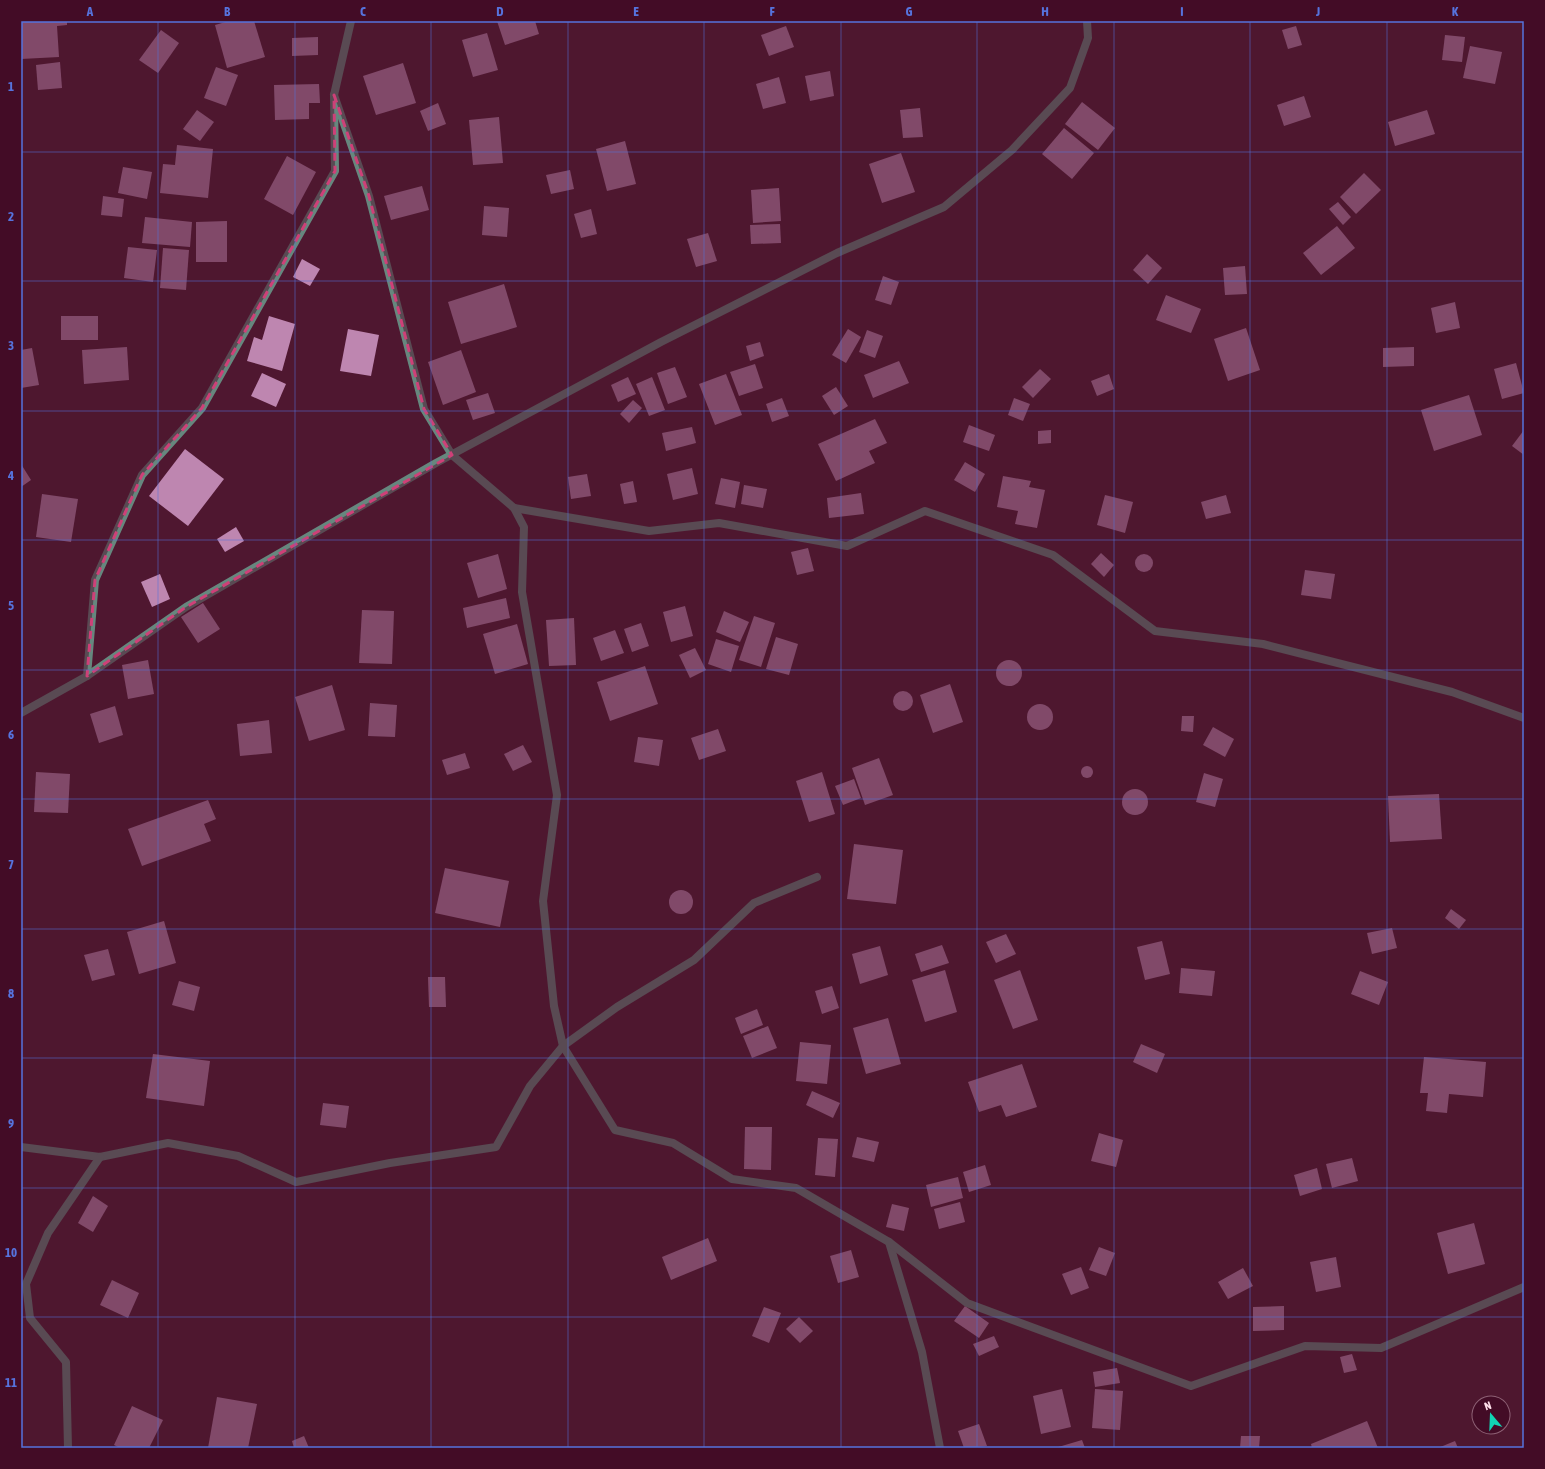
<svg xmlns="http://www.w3.org/2000/svg" width="1545" height="1469" font-family="'Asap Condensed',sans-serif">
	<style>
		.building { fill: #be86b0 }
		.lines { fill: none; stroke-linecap: round; stroke-linejoin: round }
		.minor { stroke: #66877e; stroke-width: 8 }
		.marked { fill: none; stroke: #ce4078; stroke-width: 3; stroke-dasharray: 8 5; stroke-linejoin: round }
		.grid { fill: none; stroke: #5673dd; stroke-width: 1; stroke-opacity: 0.55 }
		.neatline { fill: none; stroke: #5673dd; stroke-width: 1.5 }
		.grid-label { font-size: 13px; text-anchor: middle; font-weight: bold; fill: #5673dd }
	</style>
	<rect width="100%" height="100%" fill="#4f1730"/>
	<g class="building">
		<path d="M 21,21 L 67,21 L 67,25 L 57,26 L 59,57 L 21,59 Z"/>
		<path d="M 229,21 L 254,21 L 265,57 L 227,68 L 215,25 Z"/>
		<path d="M 497,21 L 535,21 L 539,34 L 505,45 Z"/>
		<path d="M 786,26 L 794,47 L 769,56 L 761,35 Z"/>
		<path d="M 1296,26 L 1302,45 L 1288,49 L 1282,30 Z"/>
		<path d="M 161,30 L 179,43 L 158,73 L 139,60 Z"/>
		<path d="M 487,33 L 498,70 L 473,77 L 462,40 Z"/>
		<path d="M 1445,35 L 1465,37 L 1462,62 L 1442,60 Z"/>
		<path d="M 318,37 L 318,55 L 292,56 L 292,38 Z"/>
		<path d="M 1470,46 L 1502,52 L 1495,84 L 1463,78 Z"/>
		<path d="M 60,62 L 62,88 L 38,90 L 36,65 Z"/>
		<path d="M 403,63 L 416,103 L 376,115 L 363,76 Z"/>
		<path d="M 216,67 L 238,75 L 226,106 L 204,98 Z"/>
		<path d="M 830,71 L 834,96 L 810,101 L 805,76 Z"/>
		<path d="M 779,77 L 786,103 L 763,109 L 756,84 Z"/>
		<path d="M 319,84 L 320,103 L 309,103 L 309,119 L 275,120 L 274,85 Z"/>
		<path d="M 1304,96 L 1311,117 L 1284,126 L 1277,105 Z"/>
		<path d="M 1082,102 L 1115,128 L 1098,150 L 1065,124 Z"/>
		<path d="M 438,103 L 446,124 L 428,131 L 420,111 Z"/>
		<path d="M 920,108 L 923,137 L 903,138 L 900,110 Z"/>
		<path d="M 197,110 L 214,122 L 200,141 L 183,129 Z"/>
		<path d="M 1427,110 L 1435,134 L 1395,146 L 1388,122 Z"/>
		<path d="M 499,117 L 503,163 L 473,165 L 469,120 Z"/>
		<path d="M 1064,128 L 1094,153 L 1072,179 L 1042,154 Z"/>
		<path d="M 625,141 L 636,184 L 607,191 L 596,149 Z"/>
		<path d="M 177,145 L 213,149 L 208,198 L 160,193 L 163,164 L 175,165 Z"/>
		<path d="M 901,153 L 915,192 L 882,203 L 869,164 Z"/>
		<path d="M 287,156 L 316,172 L 293,215 L 264,199 Z"/>
		<path d="M 123,167 L 152,172 L 147,199 L 118,193 Z"/>
		<path d="M 570,170 L 574,189 L 551,194 L 546,175 Z"/>
		<path d="M 1364,173 L 1381,190 L 1356,214 L 1340,197 Z"/>
		<path d="M 422,186 L 429,210 L 391,220 L 384,196 Z"/>
		<path d="M 779,188 L 781,221 L 753,223 L 751,190 Z"/>
		<path d="M 103,196 L 124,199 L 122,217 L 101,215 Z"/>
		<path d="M 1338,202 L 1351,217 L 1343,225 L 1329,209 Z"/>
		<path d="M 484,206 L 509,208 L 507,237 L 482,235 Z"/>
		<path d="M 591,209 L 597,234 L 581,238 L 574,214 Z"/>
		<path d="M 145,217 L 192,222 L 190,247 L 142,243 Z"/>
		<path d="M 227,221 L 227,262 L 196,262 L 196,222 Z"/>
		<path d="M 780,224 L 781,243 L 751,244 L 750,225 Z"/>
		<path d="M 1337,226 L 1355,248 L 1321,275 L 1303,253 Z"/>
		<path d="M 708,233 L 717,261 L 696,267 L 687,239 Z"/>
		<path d="M 128,247 L 157,250 L 153,282 L 124,278 Z"/>
		<path d="M 163,248 L 189,250 L 186,290 L 160,288 Z"/>
		<path d="M 1147,254 L 1162,268 L 1148,284 L 1133,270 Z"/>
		<path d="M 302,259 L 320,269 L 310,286 L 293,277 Z"/>
		<path d="M 1245,266 L 1247,294 L 1225,295 L 1223,268 Z"/>
		<path d="M 883,276 L 899,282 L 891,305 L 875,300 Z"/>
		<path d="M 504,284 L 517,327 L 461,344 L 448,302 Z"/>
		<path d="M 1166,295 L 1201,309 L 1191,333 L 1156,320 Z"/>
		<path d="M 1455,302 L 1460,328 L 1436,333 L 1431,308 Z"/>
		<rect x="61" y="316" width="37" height="24"/>
		<path d="M 269,316 L 295,324 L 282,371 L 247,361 L 254,337 L 262,340 Z"/>
		<path d="M 1246,328 L 1260,370 L 1228,381 L 1214,339 Z"/>
		<path d="M 348,329 L 379,335 L 371,376 L 340,371 Z"/>
		<path d="M 848,329 L 861,337 L 846,363 L 832,355 Z"/>
		<path d="M 867,330 L 883,336 L 875,358 L 859,352 Z"/>
		<path d="M 760,342 L 764,356 L 750,361 L 746,346 Z"/>
		<path d="M 127,347 L 129,380 L 84,384 L 82,350 Z"/>
		<path d="M 1414,347 L 1414,366 L 1383,367 L 1383,348 Z"/>
		<path d="M 32,348 L 39,385 L 21,388 L 21,350 Z"/>
		<path d="M 461,350 L 476,392 L 443,405 L 428,362 Z"/>
		<path d="M 899,361 L 909,383 L 873,398 L 864,375 Z"/>
		<path d="M 1516,363 L 1524,393 L 1502,399 L 1494,369 Z"/>
		<path d="M 755,364 L 763,388 L 739,396 L 730,372 Z"/>
		<path d="M 675,367 L 687,397 L 668,404 L 657,373 Z"/>
		<path d="M 1040,369 L 1051,379 L 1033,398 L 1022,387 Z"/>
		<path d="M 262,373 L 286,384 L 276,407 L 251,396 Z"/>
		<path d="M 726,374 L 742,415 L 715,425 L 699,384 Z"/>
		<path d="M 1109,374 L 1114,389 L 1097,396 L 1091,381 Z"/>
		<path d="M 628,377 L 636,394 L 618,402 L 611,385 Z"/>
		<path d="M 652,377 L 665,410 L 649,416 L 636,384 Z"/>
		<path d="M 836,387 L 848,406 L 834,415 L 822,396 Z"/>
		<path d="M 488,393 L 495,413 L 473,420 L 466,400 Z"/>
		<path d="M 1469,395 L 1482,435 L 1434,451 L 1421,410 Z"/>
		<path d="M 782,398 L 789,416 L 772,422 L 766,404 Z"/>
		<path d="M 1014,398 L 1030,404 L 1023,421 L 1008,415 Z"/>
		<path d="M 633,400 L 642,408 L 629,423 L 620,414 Z"/>
		<path d="M 875,419 L 887,443 L 869,451 L 875,463 L 836,481 L 818,444 Z"/>
		<path d="M 969,425 L 995,435 L 989,451 L 963,442 Z"/>
		<path d="M 692,427 L 696,443 L 666,451 L 662,433 Z"/>
		<path d="M 1051,430 L 1051,443 L 1038,444 L 1038,431 Z"/>
		<path d="M 1524,430 L 1524,455 L 1512,446 Z"/>
		<path d="M 185,449 L 224,479 L 188,526 L 149,496 Z"/>
		<path d="M 965,462 L 985,474 L 975,492 L 954,480 Z"/>
		<path d="M 21,464 L 31,480 L 21,487 Z"/>
		<path d="M 692,468 L 698,494 L 673,500 L 667,474 Z"/>
		<path d="M 587,474 L 591,496 L 571,499 L 568,477 Z"/>
		<path d="M 1003,476 L 1031,481 L 1029,487 L 1045,490 L 1037,528 L 1015,524 L 1018,511 L 997,507 Z"/>
		<path d="M 721,478 L 740,482 L 735,508 L 715,504 Z"/>
		<path d="M 633,481 L 637,502 L 624,504 L 620,484 Z"/>
		<path d="M 744,485 L 767,489 L 763,508 L 741,504 Z"/>
		<path d="M 861,493 L 864,514 L 829,518 L 827,498 Z"/>
		<path d="M 42,494 L 78,499 L 71,542 L 36,537 Z"/>
		<path d="M 1105,495 L 1133,502 L 1125,533 L 1097,525 Z"/>
		<path d="M 1226,495 L 1231,513 L 1206,519 L 1201,502 Z"/>
		<path d="M 236,527 L 244,541 L 225,552 L 217,539 Z"/>
		<path d="M 808,548 L 814,571 L 797,575 L 791,552 Z"/>
		<path d="M 1101,553 L 1114,565 L 1104,577 L 1091,564 Z"/>
		<path d="M 498,554 L 507,589 L 478,598 L 467,563 Z"/>
		<circle cx="1144" cy="563" r="9"/>
		<path d="M 1305,570 L 1335,574 L 1331,599 L 1301,595 Z"/>
		<path d="M 160,574 L 170,599 L 152,607 L 141,582 Z"/>
		<path d="M 506,598 L 510,618 L 467,628 L 463,608 Z"/>
		<path d="M 203,603 L 220,629 L 198,643 L 181,617 Z"/>
		<path d="M 685,606 L 693,636 L 671,642 L 663,612 Z"/>
		<path d="M 362,610 L 394,611 L 392,664 L 359,663 Z"/>
		<path d="M 724,611 L 749,622 L 740,642 L 716,632 Z"/>
		<path d="M 754,616 L 775,623 L 761,667 L 739,660 Z"/>
		<path d="M 574,618 L 576,665 L 549,666 L 546,620 Z"/>
		<path d="M 641,623 L 649,646 L 632,652 L 624,629 Z"/>
		<path d="M 517,624 L 528,664 L 495,674 L 483,634 Z"/>
		<path d="M 615,630 L 624,653 L 601,661 L 593,638 Z"/>
		<path d="M 776,637 L 798,644 L 789,675 L 766,669 Z"/>
		<path d="M 716,639 L 739,646 L 731,672 L 708,664 Z"/>
		<path d="M 695,648 L 706,670 L 690,678 L 679,655 Z"/>
		<circle cx="1009" cy="673" r="13"/>
		<path d="M 148,660 L 154,694 L 128,699 L 122,665 Z"/>
		<path d="M 645,666 L 658,704 L 610,721 L 597,682 Z"/>
		<path d="M 950,684 L 963,722 L 933,733 L 920,695 Z"/>
		<path d="M 332,685 L 345,730 L 309,741 L 295,697 Z"/>
		<circle cx="903" cy="701" r="10"/>
		<path d="M 370,703 L 397,705 L 395,737 L 368,736 Z"/>
		<circle cx="1040" cy="717" r="13"/>
		<path d="M 115,706 L 123,735 L 99,743 L 90,714 Z"/>
		<path d="M 1182,716 L 1194,716 L 1193,732 L 1181,731 Z"/>
		<path d="M 269,720 L 272,753 L 240,756 L 237,724 Z"/>
		<path d="M 1213,727 L 1234,739 L 1225,757 L 1203,745 Z"/>
		<path d="M 718,729 L 726,751 L 699,760 L 691,738 Z"/>
		<path d="M 638,737 L 663,740 L 659,766 L 634,762 Z"/>
		<path d="M 523,745 L 532,762 L 513,771 L 504,754 Z"/>
		<path d="M 465,753 L 470,768 L 447,775 L 442,760 Z"/>
		<path d="M 879,758 L 893,795 L 865,805 L 852,768 Z"/>
		<circle cx="1087" cy="772" r="6"/>
		<path d="M 36,772 L 70,774 L 68,813 L 34,812 Z"/>
		<path d="M 822,772 L 835,814 L 809,822 L 796,781 Z"/>
		<path d="M 1204,773 L 1223,779 L 1215,807 L 1196,802 Z"/>
		<path d="M 854,779 L 861,798 L 843,805 L 835,786 Z"/>
		<circle cx="1135" cy="802" r="13"/>
		<path d="M 1439,794 L 1442,839 L 1390,842 L 1388,796 Z"/>
		<path d="M 208,800 L 216,819 L 204,824 L 211,841 L 142,866 L 128,829 Z"/>
		<path d="M 854,844 L 903,850 L 896,904 L 847,899 Z"/>
		<path d="M 445,868 L 509,881 L 500,927 L 435,913 Z"/>
		<circle cx="681" cy="902" r="12"/>
		<path d="M 1451,909 L 1466,920 L 1459,929 L 1445,918 Z"/>
		<path d="M 164,921 L 176,963 L 139,974 L 127,932 Z"/>
		<path d="M 1392,928 L 1397,948 L 1372,954 L 1367,933 Z"/>
		<path d="M 1006,934 L 1016,954 L 996,963 L 986,942 Z"/>
		<path d="M 1162,941 L 1170,974 L 1145,980 L 1137,947 Z"/>
		<path d="M 942,945 L 949,963 L 921,972 L 915,954 Z"/>
		<path d="M 880,946 L 888,975 L 860,984 L 852,954 Z"/>
		<path d="M 108,949 L 115,975 L 92,981 L 84,955 Z"/>
		<path d="M 1181,968 L 1215,971 L 1212,996 L 1179,993 Z"/>
		<path d="M 945,970 L 957,1012 L 925,1022 L 912,980 Z"/>
		<path d="M 1020,970 L 1038,1020 L 1013,1029 L 994,980 Z"/>
		<path d="M 1360,971 L 1388,982 L 1379,1005 L 1351,994 Z"/>
		<path d="M 428,977 L 445,977 L 446,1007 L 429,1007 Z"/>
		<path d="M 179,981 L 200,987 L 194,1011 L 172,1005 Z"/>
		<path d="M 832,986 L 839,1008 L 822,1014 L 815,991 Z"/>
		<path d="M 757,1009 L 763,1025 L 741,1034 L 735,1018 Z"/>
		<path d="M 888,1018 L 901,1064 L 866,1074 L 853,1028 Z"/>
		<path d="M 768,1026 L 777,1048 L 752,1058 L 743,1036 Z"/>
		<path d="M 800,1042 L 831,1045 L 827,1084 L 796,1081 Z"/>
		<path d="M 1141,1044 L 1165,1054 L 1157,1073 L 1133,1062 Z"/>
		<path d="M 153,1054 L 210,1061 L 204,1106 L 146,1098 Z"/>
		<path d="M 1424,1057 L 1486,1062 L 1483,1097 L 1449,1094 L 1447,1113 L 1426,1111 L 1428,1093 L 1420,1093 Z"/>
		<path d="M 1022,1064 L 1037,1107 L 1006,1117 L 1001,1105 L 979,1112 L 968,1082 Z"/>
		<path d="M 812,1091 L 840,1103 L 833,1118 L 806,1105 Z"/>
		<path d="M 323,1103 L 349,1106 L 346,1128 L 320,1125 Z"/>
		<path d="M 745,1127 L 772,1127 L 771,1170 L 744,1169 Z"/>
		<path d="M 1099,1133 L 1123,1140 L 1116,1167 L 1091,1161 Z"/>
		<path d="M 857,1137 L 879,1142 L 874,1162 L 852,1157 Z"/>
		<path d="M 818,1138 L 838,1139 L 835,1177 L 815,1175 Z"/>
		<path d="M 1352,1158 L 1358,1181 L 1332,1188 L 1326,1164 Z"/>
		<path d="M 985,1165 L 991,1185 L 969,1192 L 963,1172 Z"/>
		<path d="M 1317,1168 L 1322,1189 L 1300,1196 L 1294,1175 Z"/>
		<path d="M 958,1177 L 963,1198 L 931,1207 L 926,1185 Z"/>
		<path d="M 93,1196 L 108,1206 L 93,1232 L 78,1223 Z"/>
		<path d="M 960,1202 L 965,1222 L 939,1229 L 934,1209 Z"/>
		<path d="M 892,1204 L 909,1208 L 904,1231 L 886,1227 Z"/>
		<path d="M 1474,1223 L 1485,1264 L 1448,1274 L 1437,1233 Z"/>
		<path d="M 708,1238 L 717,1261 L 671,1280 L 662,1257 Z"/>
		<path d="M 1099,1247 L 1115,1253 L 1106,1276 L 1089,1270 Z"/>
		<path d="M 851,1250 L 859,1277 L 838,1283 L 830,1256 Z"/>
		<path d="M 1336,1257 L 1341,1287 L 1316,1292 L 1310,1262 Z"/>
		<path d="M 1081,1267 L 1089,1288 L 1071,1295 L 1062,1274 Z"/>
		<path d="M 1243,1268 L 1253,1286 L 1228,1299 L 1218,1282 Z"/>
		<path d="M 112,1280 L 139,1293 L 128,1318 L 100,1305 Z"/>
		<path d="M 965,1306 L 989,1323 L 979,1338 L 954,1321 Z"/>
		<path d="M 1284,1306 L 1284,1330 L 1253,1331 L 1253,1307 Z"/>
		<path d="M 764,1307 L 781,1313 L 769,1343 L 752,1336 Z"/>
		<path d="M 799,1317 L 813,1331 L 800,1343 L 786,1329 Z"/>
		<path d="M 994,1336 L 999,1347 L 979,1356 L 973,1344 Z"/>
		<path d="M 1352,1354 L 1357,1370 L 1344,1373 L 1340,1357 Z"/>
		<path d="M 1117,1368 L 1120,1383 L 1095,1387 L 1093,1372 Z"/>
		<path d="M 1062,1389 L 1071,1427 L 1041,1434 L 1033,1396 Z"/>
		<path d="M 1095,1389 L 1123,1391 L 1120,1430 L 1092,1428 Z"/>
		<path d="M 217,1397 L 257,1404 L 248,1448 L 208,1448 Z"/>
		<path d="M 132,1406 L 163,1420 L 149,1448 L 120,1448 L 114,1445 Z"/>
		<path d="M 1367,1421 L 1378,1448 L 1312,1448 L 1311,1444 Z"/>
		<path d="M 979,1424 L 987,1446 L 964,1448 L 958,1431 Z"/>
		<path d="M 304,1436 L 309,1448 L 294,1448 L 292,1441 Z"/>
		<path d="M 1241,1436 L 1260,1436 L 1259,1448 L 1240,1448 Z"/>
		<path d="M 1082,1440 L 1085,1448 L 1055,1448 Z"/>
		<path d="M 1455,1441 L 1458,1448 L 1438,1448 Z"/>
	</g>
	<g class="lines">
		<g class="minor">
			<path d="M 334,95 L 369,196 L 424,409 L 452,455 L 514,508 L 649,531 L 719,523 L 847,546 L 925,511 L 1053,555 L 1155,631 L 1263,644 L 1452,692 L 1524,718"/>
			<path d="M 514,508 L 524,527 L 522,592 L 557,795 L 543,901 L 554,1006 L 563,1046 L 615,1130 L 673,1143 L 732,1179 L 796,1188 L 889,1242 L 922,1352 L 940,1448"/>
			<path d="M 87,676 L 95,580 L 142,475 L 202,408 L 335,171 L 334,95 L 351,21"/>
			<path d="M 21,713 L 87,676 L 186,607 L 436,463 L 661,342 L 837,253 L 944,207 L 1012,150 L 1070,88 L 1088,38 L 1087,21"/>
			<path d="M 21,1147 L 100,1157 L 168,1143 L 238,1156 L 296,1182 L 390,1163 L 496,1147 L 530,1086 L 563,1046 L 617,1007 L 694,960 L 754,903 L 817,877"/>
			<path d="M 889,1242 L 967,1303 L 1191,1386 L 1305,1346 L 1381,1348 L 1524,1287"/>
			<path d="M 68,1448 L 66,1362 L 30,1318 L 26,1284 L 48,1233 L 100,1157"/>
		</g>
	</g>
	<path d="M0 0H1545V1469H0ZM 334,95 L 369,196 L 424,409 L 452,455 L 186,607 L 87,676 L 95,580 L 142,475 L 202,408 L 335,171 Z" fill="#4f1730" fill-opacity=".55" fill-rule="evenodd"/>
	<path class="marked" d="M 334,95 L 369,196 L 424,409 L 452,455 L 186,607 L 87,676 L 95,580 L 142,475 L 202,408 L 335,171 Z"/>
	<path class="grid" d="M 158,21 L 158,1448M 295,21 L 295,1448M 431,21 L 431,1448M 568,21 L 568,1448M 704,21 L 704,1448M 841,21 L 841,1448M 977,21 L 977,1448M 1114,21 L 1114,1448M 1250,21 L 1250,1448M 1387,21 L 1387,1448M 21,152 L 1524,152M 21,281 L 1524,281M 21,411 L 1524,411M 21,540 L 1524,540M 21,670 L 1524,670M 21,799 L 1524,799M 21,929 L 1524,929M 21,1058 L 1524,1058M 21,1188 L 1524,1188M 21,1317 L 1524,1317"/>
	<rect width="1545" height="1469" fill="none" stroke="#430c26" stroke-width="44"/>
	<g transform="translate(1491 1415) rotate(341)"><circle r="19" fill="#430c26" stroke="#8e6175"/>
	<path d="M0-3L7 15L0 10L-7 15Z" fill="#11d5b4"/>
	<text y="-6" font-size="11" font-weight="bold" text-anchor="middle" fill="#ffe1eb">N</text>
	</g>
	<rect x="22" y="22" width="1501" height="1425" class="neatline"/>
	<g class="grid-label">
		<text x="90" y="16">A</text>
		<text x="227" y="16">B</text>
		<text x="363" y="16">C</text>
		<text x="500" y="16">D</text>
		<text x="636" y="16">E</text>
		<text x="772" y="16">F</text>
		<text x="909" y="16">G</text>
		<text x="1045" y="16">H</text>
		<text x="1182" y="16">I</text>
		<text x="1318" y="16">J</text>
		<text x="1455" y="16">K</text>
		<text x="11" y="91">1</text>
		<text x="11" y="221">2</text>
		<text x="11" y="350">3</text>
		<text x="11" y="480">4</text>
		<text x="11" y="610">5</text>
		<text x="11" y="739">6</text>
		<text x="11" y="869">7</text>
		<text x="11" y="998">8</text>
		<text x="11" y="1128">9</text>
		<text x="11" y="1257">10</text>
		<text x="11" y="1387">11</text>
	</g>
</svg>
